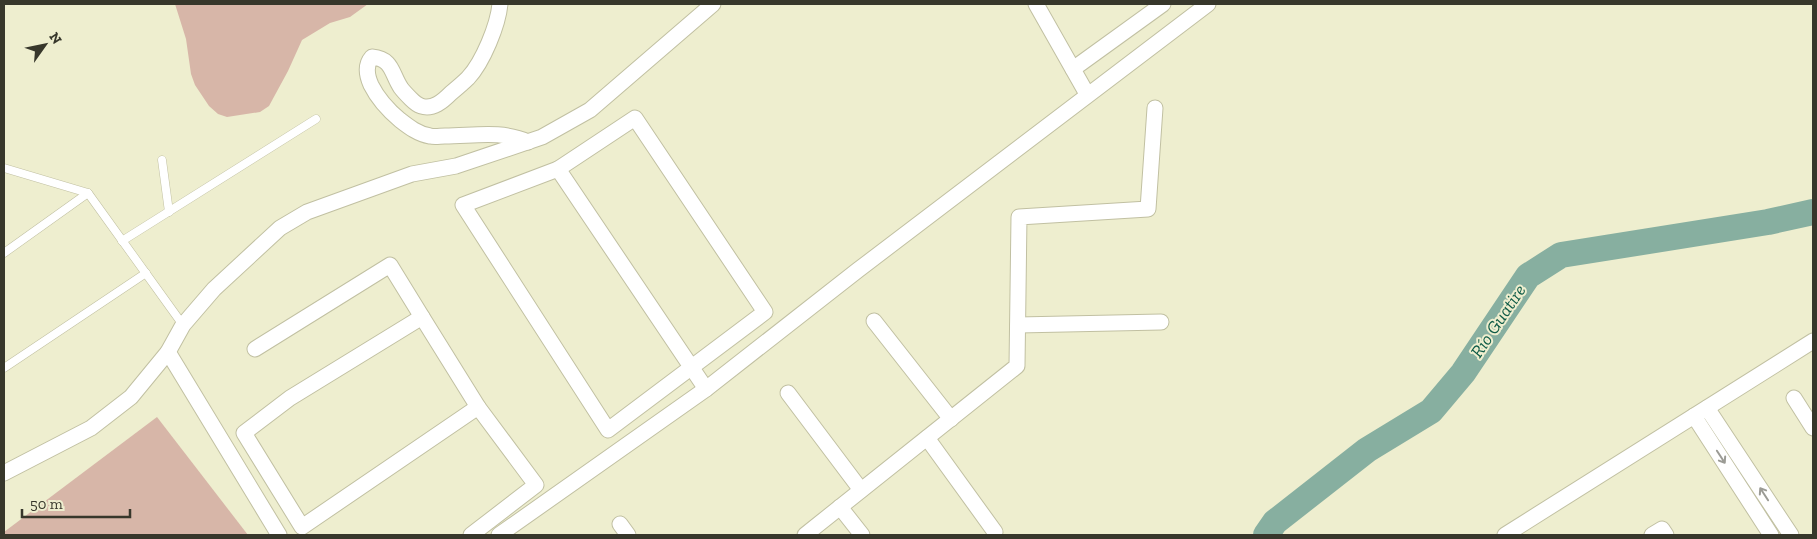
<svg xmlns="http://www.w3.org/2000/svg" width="1817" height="539" font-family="'Zilla Slab',serif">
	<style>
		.green { fill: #d7b6a8 }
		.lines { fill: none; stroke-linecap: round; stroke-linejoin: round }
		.river { stroke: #87afa0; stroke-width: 26 }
		.service-casing { stroke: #c1c0a2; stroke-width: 9 }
		.minor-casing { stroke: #c1c0a2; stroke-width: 17 }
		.service { stroke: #fff; stroke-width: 8 }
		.minor { stroke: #fff; stroke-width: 15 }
		.oneway { stroke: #9b9b95 }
		.labels { text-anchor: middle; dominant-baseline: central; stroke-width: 4; stroke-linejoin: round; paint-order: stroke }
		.water-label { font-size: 18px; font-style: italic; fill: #0e5b47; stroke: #eeeecf }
	</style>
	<rect width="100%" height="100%" fill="#eeeecf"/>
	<g class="green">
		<path d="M 175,4 L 368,4 L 350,17 L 330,23 L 302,40 L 288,71 L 269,106 L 260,112 L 227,117 L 218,114 L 209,106 L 195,85 L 191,74 L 186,39 Z"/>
		<path d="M 157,417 L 248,535 L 4,535 L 4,532 Z"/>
	</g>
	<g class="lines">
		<path class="river" d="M 1266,535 L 1275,522 L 1367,450 L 1431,411 L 1463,373 L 1528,276 L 1561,255 L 1768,222 L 1813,212"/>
		<defs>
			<g id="service">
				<path d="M 162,160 L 169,212"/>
				<path d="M 4,168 L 88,193 L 183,325"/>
				<path d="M 122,241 L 316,119"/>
				<path d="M 4,253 L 88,193"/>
				<path d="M 4,368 L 146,273"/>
			</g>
			<g id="minor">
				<path d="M 500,4 C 498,25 483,62 468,78 C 463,83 457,88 451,93 C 443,101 433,110 421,106 C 418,105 414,102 411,99 C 408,96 404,92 401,88 C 391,73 393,59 372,57 C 365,65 367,76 371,85 C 378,99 388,110 400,120 C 409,127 418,134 430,136 C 435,137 440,136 445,136 C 473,136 502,130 528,142"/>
				<path d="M 1036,4 L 1087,94"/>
				<path d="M 1073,69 L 1163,4"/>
				<path d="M 635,118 L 765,312 L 608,430 L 463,205 L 558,169 Z"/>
				<path d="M 558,169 L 706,389"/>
				<path d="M 422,317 L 478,407"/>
				<path d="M 874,321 L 951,419"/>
				<path d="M 1018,325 L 1161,322"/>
				<path d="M 255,349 L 390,265 L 422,317 L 290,398 L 244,433 L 302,527 L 478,407 L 536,485 L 471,535"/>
				<path d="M 168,352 L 279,535"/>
				<path d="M 788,393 L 861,490"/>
				<path d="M 1794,398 L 1813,428"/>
				<path d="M 1707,408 L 1791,535"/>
				<path d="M 1694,416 L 1771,535"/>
				<path d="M 927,438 L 995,532"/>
				<path d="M 4,473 L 91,428 L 131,397 L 168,352 L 183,325 L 214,289 L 280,228 L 307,212 L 412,174 L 456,166 L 542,137 L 590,110 L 713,4"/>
				<path d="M 840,507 L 862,535"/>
				<path d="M 620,524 L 628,535"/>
				<path d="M 499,535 L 706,389 L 858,270 L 1208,4"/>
				<path d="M 805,535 L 1017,366 L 1019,217 L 1148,209 L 1155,108"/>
				<path d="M 1505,535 L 1813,341"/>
				<path d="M 1652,535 L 1662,529 L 1666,535"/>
			</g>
		</defs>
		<use href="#service" class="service-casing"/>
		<use href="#minor" class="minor-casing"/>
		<use href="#service" class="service"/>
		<use href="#minor" class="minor"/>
	</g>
	<defs><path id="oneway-shaft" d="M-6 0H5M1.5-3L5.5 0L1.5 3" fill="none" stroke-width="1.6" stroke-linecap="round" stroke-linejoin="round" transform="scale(1.25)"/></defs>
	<g class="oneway">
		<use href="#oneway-shaft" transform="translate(1721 457) rotate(57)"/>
		<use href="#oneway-shaft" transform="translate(1764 494) rotate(-123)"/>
	</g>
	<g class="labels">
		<g class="water-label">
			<text transform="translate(1498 321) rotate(-56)">Río Guatire</text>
		</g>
	</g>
	<rect width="1817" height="539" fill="none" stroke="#37372b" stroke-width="10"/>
	<g transform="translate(45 45) rotate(57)" stroke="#eeeecf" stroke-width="4" paint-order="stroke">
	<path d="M0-4L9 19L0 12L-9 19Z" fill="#37372b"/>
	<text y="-8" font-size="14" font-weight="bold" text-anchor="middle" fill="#37372b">N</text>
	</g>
	<path d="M22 509v8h108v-8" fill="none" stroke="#37372b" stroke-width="2.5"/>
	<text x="30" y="509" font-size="15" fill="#37372b" stroke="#eeeecf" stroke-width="4" paint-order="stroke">50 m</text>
</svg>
